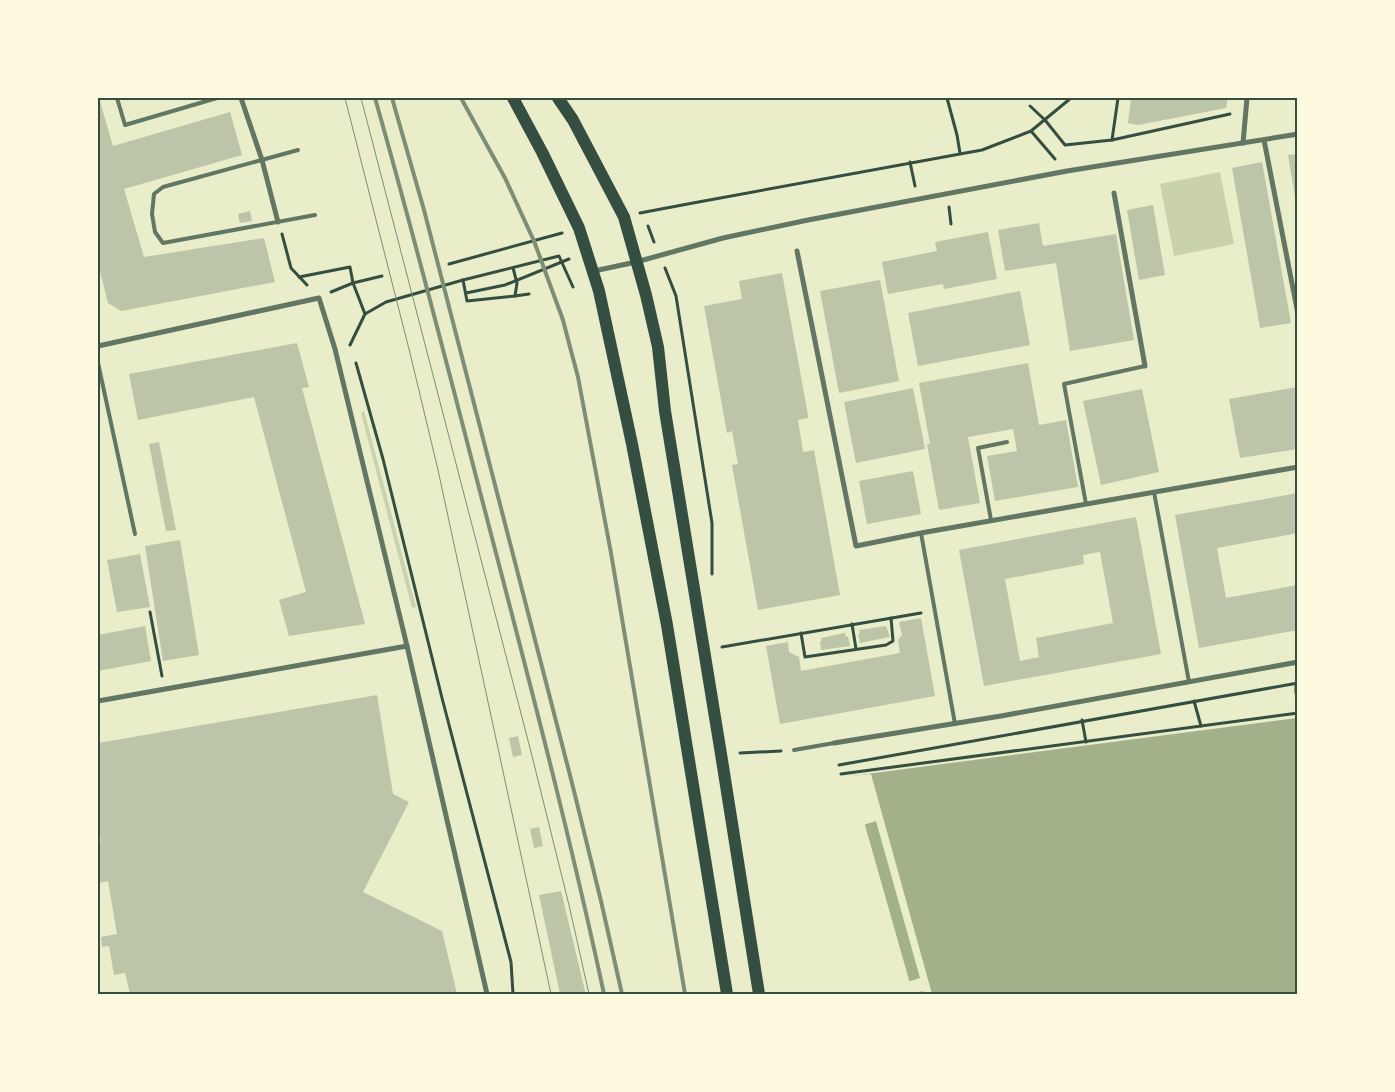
<svg xmlns="http://www.w3.org/2000/svg" width="1395" height="1092" font-family="Mulish,sans-serif">
	<style>
		.green { fill: #cad2ad }
		.water { fill: #a3b18a }
		.pier { fill: #e9edc9 }
		.building { fill: #bcc5a7; fill-rule: evenodd }
		.lines { fill: none; stroke-linecap: round; stroke-linejoin: round }
		.path { stroke: #344e41; stroke-width: 3 }
		.service { stroke: #617663; stroke-width: 4 }
		.minor { stroke: #617663; stroke-width: 5 }
		.primary { stroke: #344e41; stroke-width: 12 }
		.tram { stroke: #7c8e77; stroke-width: 1 }
		.rail { stroke: #7c8e77; stroke-width: 4 }
		.neatline { fill: none; stroke: #344e41; stroke-width: 2 }
	</style>
	<rect width="100%" height="100%" fill="#e9edc9"/>
	<g class="green">
		<path d="M 1220,172 L 1234,244 L 1174,256 L 1160,184 Z"/>
		<path d="M 364,411 L 416,607 L 412,608 L 361,413 Z"/>
	</g>
	<path class="water" d="M 1297,718 L 1297,994 L 913,994 L 851,776 Z"/>
	<path class="pier" d="M 871,774 L 932,994 L 924,994 L 923,991 L 910,994 L 907,982 L 920,978 L 876,821 L 863,825 L 850,776 Z"/>
	<g class="building">
		<path d="M 98,98 L 99,98 L 113,146 L 230,112 L 242,155 L 124,189 L 144,257 L 264,238 L 275,282 L 121,311 L 108,303 L 98,263 Z"/>
		<path d="M 1131,98 L 1228,98 L 1226,108 L 1138,125 L 1128,123 Z"/>
		<path d="M 1298,154 L 1298,196 L 1295,197 L 1288,155 Z"/>
		<path d="M 1262,162 L 1291,323 L 1260,328 L 1232,168 Z"/>
		<path d="M 1153,205 L 1165,275 L 1139,280 L 1127,210 Z"/>
		<path d="M 250,211 L 252,221 L 240,223 L 238,214 Z"/>
		<path d="M 1039,223 L 1043,246 L 1116,234 L 1134,340 L 1070,351 L 1056,263 L 1005,271 L 998,230 Z"/>
		<path d="M 988,232 L 997,279 L 944,289 L 943,284 L 888,294 L 882,262 L 937,251 L 935,242 Z"/>
		<path d="M 782,273 L 808,415 L 808,418 L 798,420 L 803,452 L 814,450 L 840,595 L 758,610 L 732,465 L 738,464 L 732,431 L 727,433 L 704,306 L 742,299 L 739,281 Z"/>
		<path d="M 880,280 L 899,381 L 839,393 L 820,291 Z"/>
		<path d="M 1020,291 L 1030,345 L 918,366 L 908,313 Z"/>
		<path d="M 297,343 L 309,387 L 302,388 L 365,624 L 289,636 L 279,600 L 306,592 L 254,397 L 138,420 L 129,374 Z"/>
		<path d="M 1028,363 L 1039,425 L 1066,420 L 1078,487 L 995,501 L 987,456 L 1017,451 L 1013,429 L 968,437 L 980,503 L 939,510 L 927,444 L 930,444 L 919,383 Z"/>
		<path d="M 1298,387 L 1298,449 L 1240,458 L 1229,399 Z"/>
		<path d="M 913,388 L 925,449 L 856,463 L 844,402 Z"/>
		<path d="M 1142,389 L 1159,472 L 1101,485 L 1083,401 Z"/>
		<path d="M 159,442 L 176,530 L 166,531 L 149,444 Z"/>
		<path d="M 913,471 L 921,514 L 867,524 L 859,481 Z"/>
		<path d="M 1298,493 L 1298,533 L 1217,548 L 1226,598 L 1298,585 L 1298,630 L 1199,648 L 1175,515 Z"/>
		<path d="M 1136,517 L 1161,654 L 984,686 L 959,550 ZM 1100,552 L 1113,623 L 1036,638 L 1039,657 L 1020,661 L 1005,579 L 1084,564 L 1083,555 Z"/>
		<path d="M 180,540 L 199,655 L 163,661 L 145,546 Z"/>
		<path d="M 140,554 L 150,607 L 117,612 L 107,560 Z"/>
		<path d="M 921,618 L 935,696 L 780,724 L 766,646 L 788,642 L 789,652 L 799,657 L 801,671 L 900,653 L 898,640 L 902,635 L 899,622 Z"/>
		<path d="M 145,626 L 151,661 L 98,671 L 98,635 Z"/>
		<path d="M 886,626 L 890,637 L 860,643 L 858,634 L 860,634 L 859,630 Z"/>
		<path d="M 845,633 L 846,637 L 848,636 L 850,646 L 821,650 L 820,641 L 822,641 L 821,638 Z"/>
		<path d="M 377,695 L 393,794 L 409,802 L 363,892 L 442,931 L 457,994 L 130,994 L 125,973 L 114,975 L 109,946 L 102,947 L 101,937 L 117,934 L 108,881 L 99,883 L 98,877 L 98,842 L 101,842 L 98,819 L 98,743 Z"/>
		<path d="M 518,736 L 522,755 L 513,757 L 509,738 Z"/>
		<path d="M 539,827 L 543,846 L 534,848 L 530,829 Z"/>
		<path d="M 561,891 L 585,991 L 586,994 L 560,994 L 539,895 Z"/>
	</g>
	<g class="lines">
		<g class="path">
			<path d="M 947,98 L 957,135 L 960,153"/>
			<path d="M 1030,106 L 1045,120 L 1065,145 L 1112,140 L 1230,114"/>
			<path d="M 1031,131 L 1055,159"/>
			<path d="M 1112,140 L 1118,98"/>
			<path d="M 910,162 L 915,186"/>
			<path d="M 949,207 L 951,224"/>
			<path d="M 640,213 L 693,203 L 982,150 L 1031,131 L 1071,98"/>
			<path d="M 648,226 L 654,242"/>
			<path d="M 282,234 L 291,268 L 307,285"/>
			<path d="M 449,264 L 562,233"/>
			<path d="M 665,268 L 676,296 L 712,523 L 712,574"/>
			<path d="M 299,277 L 350,267 L 353,283 L 365,314"/>
			<path d="M 463,280 L 467,301 L 515,296 L 517,283 L 513,268"/>
			<path d="M 331,292 L 353,283 L 382,276"/>
			<path d="M 466,293 L 505,285 L 569,259"/>
			<path d="M 515,296 L 529,294"/>
			<path d="M 350,345 L 365,314 L 386,302 L 463,280 L 559,256 L 573,287"/>
			<path d="M 356,363 L 383,459 L 442,698 L 511,962 L 513,994"/>
			<path d="M 150,612 L 162,676"/>
			<path d="M 852,624 L 856,649"/>
			<path d="M 801,633 L 805,657 L 886,645 L 893,641 L 891,618"/>
			<path d="M 722,647 L 921,613"/>
			<path d="M 1296,683 L 1296,693 L 1298,696"/>
			<path d="M 1194,701 L 1201,726"/>
			<path d="M 1082,720 L 1086,742"/>
			<path d="M 740,753 L 781,751"/>
			<path d="M 839,765 L 1298,683"/>
			<path d="M 841,774 L 1298,713"/>
		</g>
		<g class="service">
			<path d="M 117,98 L 125,125 L 217,98"/>
			<path d="M 298,150 L 163,187 L 154,194 L 152,214 L 155,232 L 163,243 L 315,215"/>
			<path d="M 98,363 L 135,534"/>
			<path d="M 1154,492 L 1189,682"/>
			<path d="M 1086,504 L 1064,384 L 1145,366"/>
			<path d="M 991,520 L 978,448 L 1007,442"/>
			<path d="M 921,533 L 955,724"/>
			<path d="M 794,750 L 834,743"/>
		</g>
		<g class="minor">
			<path d="M 241,98 L 262,160 L 278,222"/>
			<path d="M 1264,140 L 1298,314"/>
			<path d="M 1243,143 L 1247,98"/>
			<path d="M 1114,193 L 1145,366"/>
			<path d="M 797,251 L 856,546 L 921,533 L 1298,467"/>
			<path d="M 594,271 L 636,262 L 723,238 L 808,220 L 1067,171 L 1298,134"/>
			<path d="M 98,346 L 319,298 L 335,349 L 407,646 L 487,994"/>
			<path d="M 98,701 L 407,646"/>
			<path d="M 834,743 L 1001,716 L 1298,662"/>
		</g>
		<g class="primary">
			<path d="M 513,98 L 542,152 L 579,228 L 599,291 L 632,444 L 667,625 L 727,994"/>
			<path d="M 558,98 L 573,120 L 624,217 L 646,295 L 658,347 L 665,411 L 721,754 L 759,994"/>
		</g>
		<g class="tram">
			<path d="M 345,98 L 410,353 L 438,470 L 551,994"/>
			<path d="M 361,98 L 531,752 L 569,905 L 589,994"/>
		</g>
		<g class="rail">
			<path d="M 375,98 C 416,242 453,388 491,534 C 531,687 571,840 604,994"/>
			<path d="M 392,98 L 424,210 L 572,783 L 601,901 L 622,994"/>
			<path d="M 461,98 L 505,178 L 534,241 L 563,320 L 570,347 L 578,377 L 611,553 L 685,994"/>
		</g>
	</g>
	<rect width="1395" height="1092" fill="none" stroke="#fefae0" stroke-width="198"/>
	<rect x="99" y="99" width="1197" height="894" class="neatline"/>
</svg>
